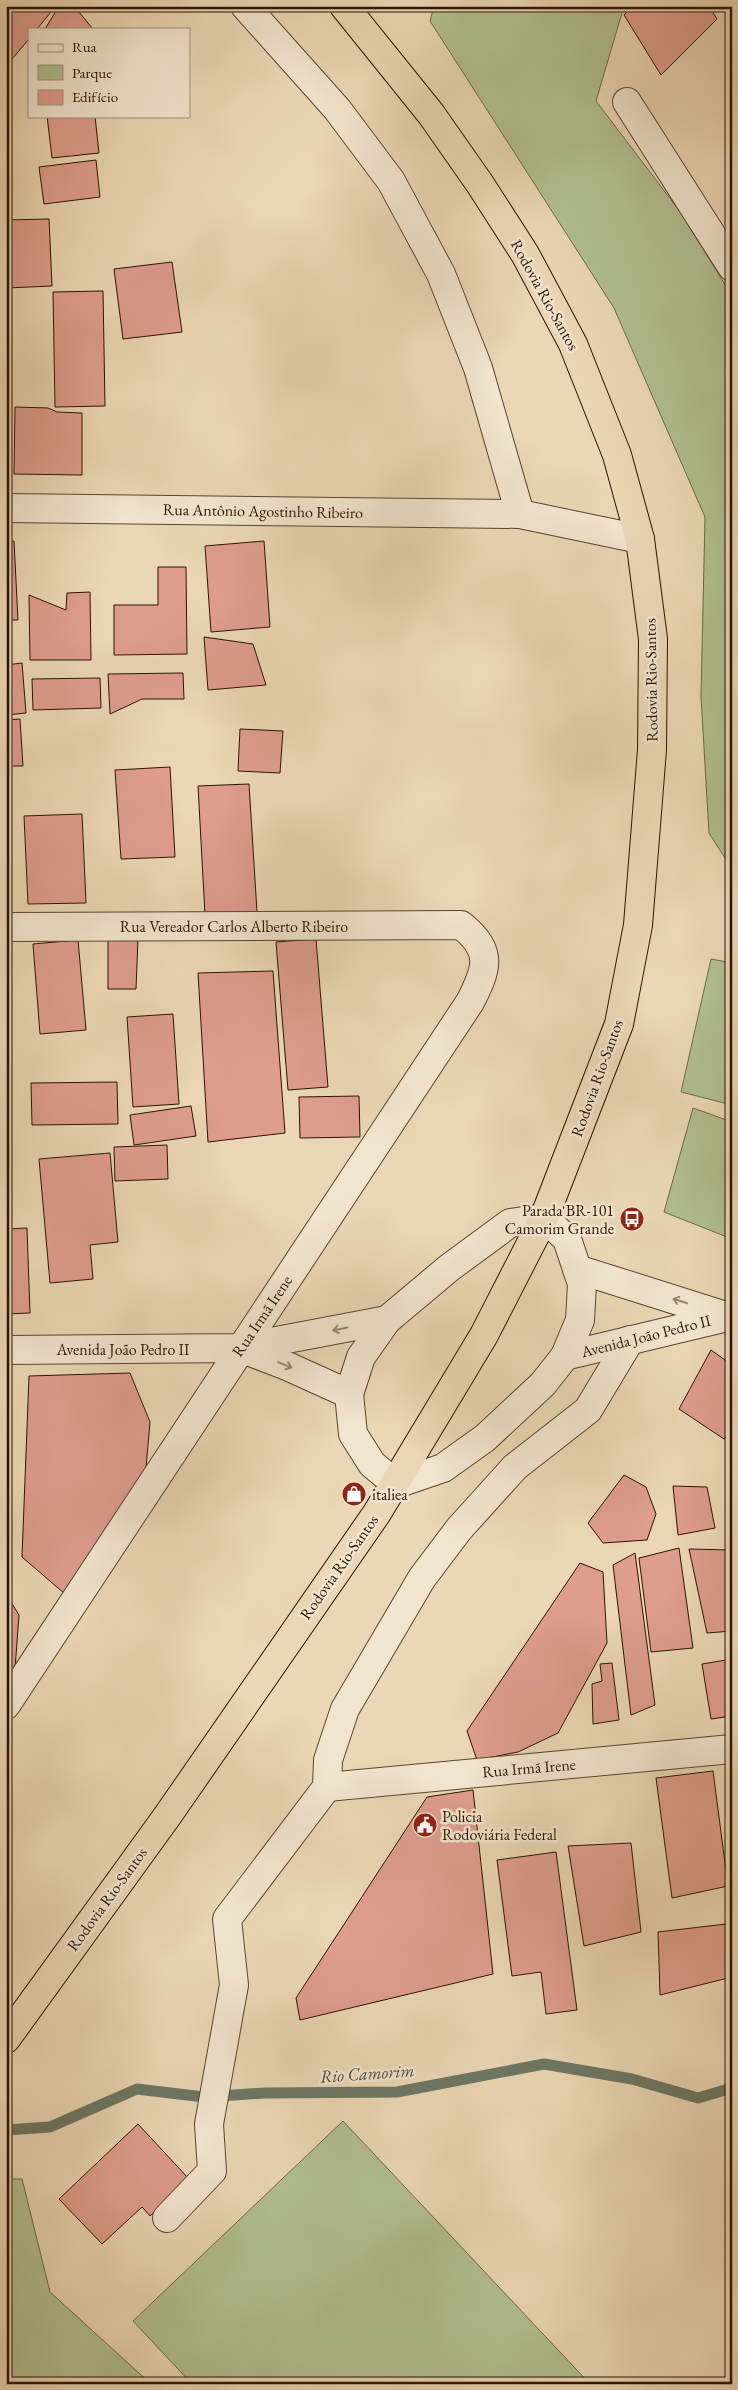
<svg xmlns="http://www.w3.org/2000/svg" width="738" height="2390" font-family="'EB Garamond',serif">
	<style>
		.green { fill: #b1bf92; stroke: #6e6949 }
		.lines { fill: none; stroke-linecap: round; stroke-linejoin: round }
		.stream { stroke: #6d7765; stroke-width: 11 }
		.building { fill: #df9d8e; stroke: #2b1300 }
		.minor-casing { stroke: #5b442d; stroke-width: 30 }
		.trunk-casing { stroke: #2b1300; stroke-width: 30 }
		.minor { stroke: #f2e5cf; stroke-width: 28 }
		.trunk { stroke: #ebd7b5; stroke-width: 28 }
		.oneway { stroke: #988672 }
		.labels { text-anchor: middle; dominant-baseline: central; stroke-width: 5; stroke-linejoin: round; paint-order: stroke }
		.street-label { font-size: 16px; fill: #2b1300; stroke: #f2e5cf }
		.poi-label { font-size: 16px; fill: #2b1300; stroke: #f2e5cf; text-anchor: start }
		.water-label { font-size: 18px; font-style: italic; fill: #524d3b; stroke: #f2e5cf }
	</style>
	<rect width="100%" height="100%" fill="#ebd7b5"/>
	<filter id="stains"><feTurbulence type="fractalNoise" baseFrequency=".004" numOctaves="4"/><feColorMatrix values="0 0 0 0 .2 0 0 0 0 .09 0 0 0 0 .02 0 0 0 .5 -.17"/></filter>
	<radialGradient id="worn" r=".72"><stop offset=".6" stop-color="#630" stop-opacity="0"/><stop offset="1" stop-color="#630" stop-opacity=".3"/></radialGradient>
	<g class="green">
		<path d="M 434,6 L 624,6 L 596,101 L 681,213 L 732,296 L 732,869 L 709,833 L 701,697 L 705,517 L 614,308 L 430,21 Z"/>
		<path d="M 711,959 L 732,963 L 732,1105 L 681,1092 Z"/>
		<path d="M 693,1108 L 732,1122 L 732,1239 L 664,1212 Z"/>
		<path d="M 343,2121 L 590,2384 L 192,2384 L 133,2321 Z"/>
		<path d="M 6,2179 L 22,2179 L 50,2292 L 151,2384 L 6,2384 Z"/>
	</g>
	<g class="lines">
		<path class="stream" d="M 6,2130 L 50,2127 L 137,2089 L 204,2097 L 265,2093 L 397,2092 L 544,2064 L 632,2079 L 698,2098 L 732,2088"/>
	</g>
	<g class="building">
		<path d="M 6,6 L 44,6 L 51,12 L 37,29 L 29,29 L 29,39 L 7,65 Z"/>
		<path d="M 59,6 L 74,6 L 93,29 L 45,29 Z"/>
		<path d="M 633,6 L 709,6 L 717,19 L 661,75 L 624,15 Z"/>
		<path d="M 47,116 L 95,116 L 99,153 L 52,158 Z"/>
		<path d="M 96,160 L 100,197 L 44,204 L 39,167 Z"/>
		<path d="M 49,219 L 52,286 L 6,288 L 6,220 Z"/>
		<path d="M 172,262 L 182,332 L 123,339 L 114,269 Z"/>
		<path d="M 103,291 L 105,406 L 55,407 L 53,292 Z"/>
		<path d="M 15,407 L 48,408 L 57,412 L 82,413 L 82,475 L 14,474 Z"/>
		<path d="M 14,541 L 18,620 L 6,620 L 6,542 Z"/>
		<path d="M 264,541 L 270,627 L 211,632 L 205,546 Z"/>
		<path d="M 158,567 L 186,567 L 187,654 L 114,655 L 114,605 L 158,605 Z"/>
		<path d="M 90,592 L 91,660 L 30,660 L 29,595 L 66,610 L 67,593 Z"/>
		<path d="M 204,637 L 253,644 L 266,685 L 208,690 Z"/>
		<path d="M 22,663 L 26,713 L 6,715 L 6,665 Z"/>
		<path d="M 183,673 L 184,699 L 142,699 L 110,714 L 108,674 Z"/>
		<path d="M 100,678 L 101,708 L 33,710 L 32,679 Z"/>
		<path d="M 20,719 L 23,766 L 6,766 L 6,720 Z"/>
		<path d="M 240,729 L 283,731 L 280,773 L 238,771 Z"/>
		<path d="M 170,767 L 175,857 L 121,859 L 115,770 Z"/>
		<path d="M 249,784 L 257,912 L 205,915 L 198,786 Z"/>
		<path d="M 82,814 L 86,903 L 28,904 L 24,816 Z"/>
		<path d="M 108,938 L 138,938 L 136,989 L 108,989 Z"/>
		<path d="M 316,939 L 328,1087 L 288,1090 L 276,942 Z"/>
		<path d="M 78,940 L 86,1030 L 40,1034 L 33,944 Z"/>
		<path d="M 273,971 L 285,1133 L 208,1142 L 198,973 Z"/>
		<path d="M 173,1014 L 179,1104 L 133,1107 L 127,1017 Z"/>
		<path d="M 117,1082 L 118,1124 L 32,1125 L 31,1083 Z"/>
		<path d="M 359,1096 L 360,1137 L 300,1138 L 299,1097 Z"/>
		<path d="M 191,1106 L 196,1136 L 134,1145 L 130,1115 Z"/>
		<path d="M 167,1145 L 168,1179 L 115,1181 L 114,1147 Z"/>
		<path d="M 110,1153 L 118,1242 L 90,1245 L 93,1279 L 50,1283 L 39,1159 Z"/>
		<path d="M 27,1228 L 30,1313 L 6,1314 L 6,1229 Z"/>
		<path d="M 711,1350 L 732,1365 L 727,1386 L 732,1390 L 732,1430 L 724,1439 L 679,1409 Z"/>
		<path d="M 130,1373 L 150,1422 L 145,1479 L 65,1594 L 22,1557 L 29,1376 Z"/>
		<path d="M 624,1475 L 646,1487 L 656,1514 L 647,1540 L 603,1543 L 588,1523 Z"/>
		<path d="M 673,1486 L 707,1487 L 715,1528 L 678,1535 Z"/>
		<path d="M 679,1548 L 693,1648 L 651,1652 L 639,1558 Z"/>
		<path d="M 689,1549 L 732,1550 L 732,1631 L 707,1633 Z"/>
		<path d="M 635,1553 L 655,1705 L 631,1715 L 613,1565 Z"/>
		<path d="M 580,1563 L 603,1572 L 607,1643 L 558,1733 L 518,1752 L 477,1760 L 467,1731 Z"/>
		<path d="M 6,1594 L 19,1615 L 13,1696 L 6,1697 Z"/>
		<path d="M 732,1659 L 732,1716 L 711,1719 L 702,1664 Z"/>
		<path d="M 612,1663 L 619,1720 L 593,1724 L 592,1684 L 602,1681 L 600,1664 Z"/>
		<path d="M 713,1771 L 728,1886 L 672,1898 L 656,1778 Z"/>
		<path d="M 473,1790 L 493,1974 L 300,2020 L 296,1998 L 427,1797 Z"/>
		<path d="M 631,1843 L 641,1932 L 584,1946 L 568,1846 Z"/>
		<path d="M 556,1852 L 577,2010 L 546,2014 L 541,1972 L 512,1976 L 497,1860 Z"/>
		<path d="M 726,1924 L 732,1943 L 732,1977 L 660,1995 L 658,1932 Z"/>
		<path d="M 138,2124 L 189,2179 L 150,2216 L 142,2207 L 102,2244 L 59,2199 Z"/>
	</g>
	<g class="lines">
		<defs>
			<g id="minor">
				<path d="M 245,6 L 337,109 L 391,181 L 441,274 L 478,368 L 520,514"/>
				<path d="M 627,102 L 732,267"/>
				<path d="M 6,508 L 520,514 L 640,539"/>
				<path d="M 6,927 L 461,925 C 494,951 487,969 470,1002 L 6,1705"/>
				<path d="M 544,1218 L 567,1239 L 582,1284 L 580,1320 L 565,1356 L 543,1384 L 485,1438 L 443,1468 L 396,1484 L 372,1464 L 353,1434 L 349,1394 L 361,1357 L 387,1320 L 449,1268 L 510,1223 Z"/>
				<path d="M 577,1269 L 726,1316"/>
				<path d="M 240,1348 L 287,1366 L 349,1394"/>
				<path d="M 6,1350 L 240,1348 L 387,1320"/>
				<path d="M 565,1356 L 732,1316"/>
				<path d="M 327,1787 L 732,1749"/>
				<path d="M 167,2218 L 212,2171 L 209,2124 L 234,1985 L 227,1919 L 327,1787 L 328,1760 L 345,1709 L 422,1578 L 459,1529 L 515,1467 L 588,1410 L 630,1340"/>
			</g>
			<path id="trunk" d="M 6,2039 L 168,1815 L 377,1513 L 484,1335 L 544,1218 L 619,1024 L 638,925 L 652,750 L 653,639 L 640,539 L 617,455 L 573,344 L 525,254 L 480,184 L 431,114 L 344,6"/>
		</defs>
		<use href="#minor" class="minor-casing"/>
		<use href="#trunk" class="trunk-casing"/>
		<use href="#minor" class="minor"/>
		<use href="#trunk" class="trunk"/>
	</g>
	<defs><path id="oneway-shaft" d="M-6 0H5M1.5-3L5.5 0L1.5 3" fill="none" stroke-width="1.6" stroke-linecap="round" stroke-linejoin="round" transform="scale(1.25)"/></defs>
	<g class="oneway">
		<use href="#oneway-shaft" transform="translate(680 1301) rotate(-162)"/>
		<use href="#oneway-shaft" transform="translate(340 1329) rotate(169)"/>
		<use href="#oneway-shaft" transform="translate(285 1365) rotate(22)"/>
	</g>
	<defs>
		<symbol id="bus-disc" viewBox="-11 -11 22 22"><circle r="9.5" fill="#8f2418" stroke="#f2e5cf"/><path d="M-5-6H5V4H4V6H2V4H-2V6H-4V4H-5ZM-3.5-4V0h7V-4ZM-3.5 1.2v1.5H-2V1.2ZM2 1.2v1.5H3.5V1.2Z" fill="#fff"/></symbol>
		<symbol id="shop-disc" viewBox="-11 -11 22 22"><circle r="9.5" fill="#8f2418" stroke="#f2e5cf"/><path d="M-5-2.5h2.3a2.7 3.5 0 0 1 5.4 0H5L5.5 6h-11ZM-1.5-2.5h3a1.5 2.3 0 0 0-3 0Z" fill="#fff"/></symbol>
		<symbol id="civic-disc" viewBox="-11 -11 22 22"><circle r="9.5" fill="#8f2418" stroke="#f2e5cf"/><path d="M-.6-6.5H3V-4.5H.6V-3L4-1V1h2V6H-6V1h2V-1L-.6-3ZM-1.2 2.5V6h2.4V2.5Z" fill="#fff"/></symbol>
	</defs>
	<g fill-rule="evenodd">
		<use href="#bus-disc" x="618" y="1205" width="28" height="28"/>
		<use href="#shop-disc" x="340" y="1480" width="28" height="28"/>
		<use href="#civic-disc" x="411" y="1811" width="28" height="28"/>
	</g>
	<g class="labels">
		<g class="street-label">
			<text transform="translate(545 295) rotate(61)">Rodovia Rio-Santos</text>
			<text transform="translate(263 511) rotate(1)">Rua Antônio Agostinho Ribeiro</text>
			<text transform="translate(651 680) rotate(-91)">Rodovia Rio-Santos</text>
			<text x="234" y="926">Rua Vereador Carlos Alberto Ribeiro</text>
			<text transform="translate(597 1078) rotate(-70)">Rodovia Rio-Santos</text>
			<text transform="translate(262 1316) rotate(-56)">Rua Irmã Irene</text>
			<text transform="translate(646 1336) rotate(-14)">Avenida João Pedro II</text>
			<text x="123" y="1349">Avenida João Pedro II</text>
			<text transform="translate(339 1567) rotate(-55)">Rodovia Rio-Santos</text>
			<text transform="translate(529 1768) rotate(-5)">Rua Irmã Irene</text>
			<text transform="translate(107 1899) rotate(-54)">Rodovia Rio-Santos</text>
		</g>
		<g class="poi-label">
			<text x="614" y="1210" text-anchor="end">Parada BR-101<tspan x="614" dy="18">Camorim Grande</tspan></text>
			<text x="372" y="1494">italiea</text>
			<text x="442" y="1816">Policia<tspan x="442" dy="18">Rodoviária Federal</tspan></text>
		</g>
		<g class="water-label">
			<text transform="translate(367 2073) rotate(-4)">Rio Camorim</text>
		</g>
	</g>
	<rect width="738" height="2390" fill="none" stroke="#ebd7b5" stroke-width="25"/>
	<rect x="8" y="8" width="723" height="2375" fill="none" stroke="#2b1300" stroke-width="2.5"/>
	<rect x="12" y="12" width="713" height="2365" fill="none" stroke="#2b1300"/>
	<rect x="28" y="28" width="162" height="90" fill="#f2e5cf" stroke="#a2917c"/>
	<rect x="38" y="44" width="25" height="8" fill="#f2e5cf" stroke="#a2917c"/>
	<text x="72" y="52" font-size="15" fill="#2b1300">Rua</text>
	<rect x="38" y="65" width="25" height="15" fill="#b1bf92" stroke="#a2917c"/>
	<text x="72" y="78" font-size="15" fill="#2b1300">Parque</text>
	<rect x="38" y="90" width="25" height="15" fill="#df9d8e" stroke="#a2917c"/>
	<text x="72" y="102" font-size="15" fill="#2b1300">Edifício</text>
	<rect width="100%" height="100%" filter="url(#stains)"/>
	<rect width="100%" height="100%" fill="url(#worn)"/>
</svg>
